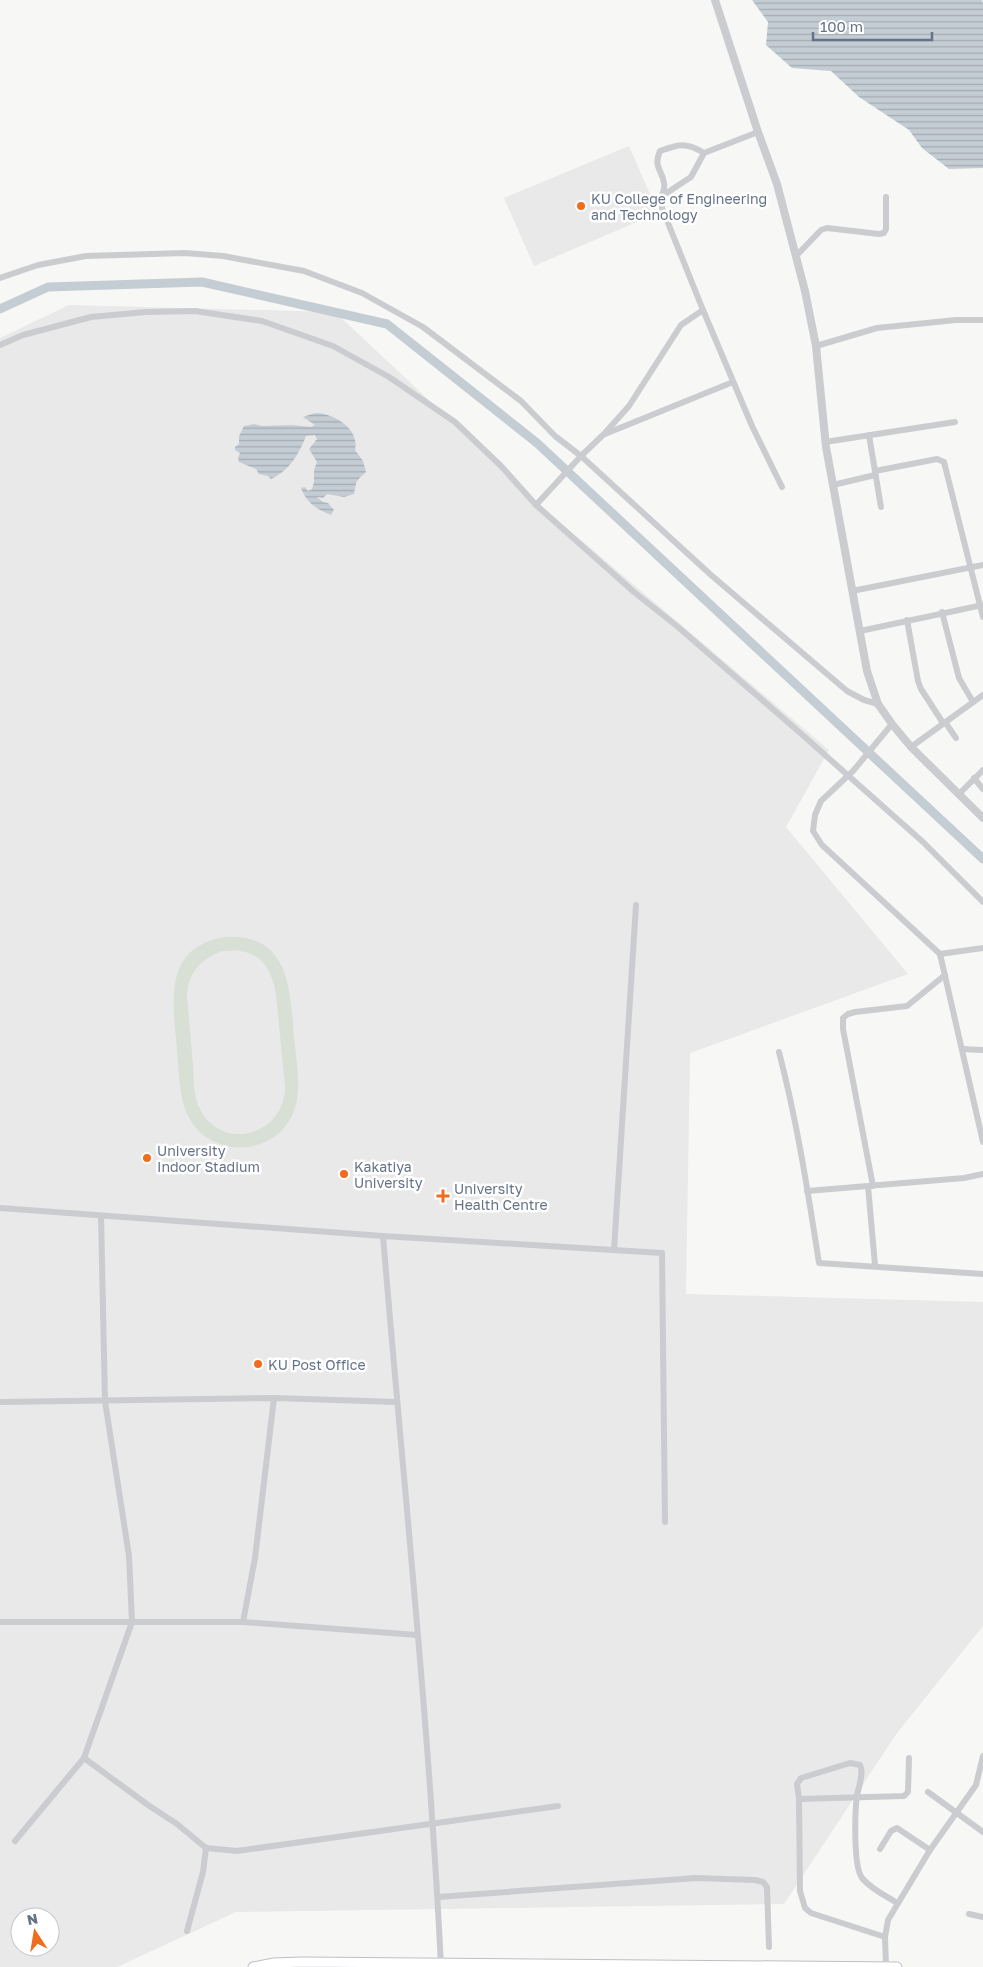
<svg xmlns="http://www.w3.org/2000/svg" width="983" height="1967" font-family="'Golos Text',sans-serif">
	<style>
		.built { fill: #e8e9e8; fill-rule: evenodd }
		.grass { fill: #d8e0d5; fill-rule: evenodd }
		.water { fill: url(#water-rules) }
		.lines { fill: none; stroke-linecap: round; stroke-linejoin: round }
		.canal { stroke: #c5cdd4; stroke-width: 9 }
		.secondary-casing { stroke: #bcbfc5; stroke-width: 11 }
		.minor { stroke: #caccd0; stroke-width: 6 }
		.tertiary { stroke: #caccd0; stroke-width: 8 }
		.secondary { stroke: #fff; stroke-width: 9 }
		.poi-dot { fill: #f06d1d; stroke: #fff; stroke-width: 2 }
		.labels { text-anchor: middle; dominant-baseline: central; stroke-width: 5; stroke-linejoin: round; paint-order: stroke }
		.poi-label { font-size: 14px; fill: #657388; stroke: #fff; text-anchor: start }
	</style>
	<defs>
		<pattern id="water-rules" width="6" height="5" patternUnits="userSpaceOnUse" patternTransform="scale(1.25)"><rect width="6" height="5" fill="#c5cdd4"/><path d="M0 2.5h6" fill="none" stroke="#a4abb2"/></pattern>
	</defs>
	<rect width="100%" height="100%" fill="#f7f8f5"/>
	<g class="built">
		<path d="M 629,146 L 658,213 L 534,266 L 504,198 Z"/>
		<path d="M 69,305 L 335,312 L 548,512 L 829,750 L 786,827 L 908,974 L 690,1053 L 686,1294 L 983,1302 L 983,1626 L 897,1733 L 784,1904 L 236,1912 L 117,1967 L 0,1967 L 0,338 ZM 20,1917 L 50,1917 L 50,1947 L 20,1947 Z"/>
	</g>
	<path class="grass" d="M 225,937 C 290,933 290,990 294,1037 C 297,1070 307,1108 279,1133 C 270,1141 259,1145 248,1147 C 235,1149 223,1146 211,1140 C 178,1122 180,1083 177,1050 C 173,1003 162,947 225,937 ZM 223,951 C 275,945 276,989 279,1025 C 281,1046 283,1066 285,1087 C 285,1135 222,1153 200,1109 C 193,1096 194,1079 193,1065 C 191,1042 189,1019 187,996 C 187,974 202,957 223,951 Z"/>
	<g class="water">
		<path d="M 752,0 L 982,0 L 983,4 L 983,168 L 949,169 L 922,148 L 909,130 L 859,97 L 831,71 L 792,68 L 766,45 L 768,22 Z"/>
		<path d="M 315,413 C 334,413 360,429 355,450 L 363,461 L 366,472 C 355,482 357,480 354,494 L 344,497 L 327,494 L 323,498 L 317,497 L 323,502 L 328,503 L 334,510 L 331,515 C 317,509 307,504 301,488 L 305,487 L 308,491 L 312,489 L 314,482 L 314,470 L 317,462 L 309,449 L 317,439 L 315,435 L 306,436 C 299,454 289,471 271,479 L 268,476 L 259,474 L 256,469 L 239,462 L 238,458 L 240,453 L 235,450 L 235,447 L 239,444 L 239,436 L 244,426 L 254,424 L 262,426 L 292,425 L 311,427 L 315,425 L 303,417 Z"/>
	</g>
	<g class="lines">
		<path class="canal" d="M 0,309 L 48,287 L 202,282 L 387,324 L 537,443 L 983,859"/>
		<defs>
			<path id="secondary" d="M 253,1967 L 274,1963 L 302,1962 L 897,1967"/>
		</defs>
		<use href="#secondary" class="secondary-casing"/>
		<g class="minor">
			<path d="M 662,196 C 663,193 665,187 664,183 C 662,169 653,168 660,151 C 679,144 686,142 704,153"/>
			<path d="M 796,256 L 821,230 L 827,228 L 879,234 L 884,233 L 886,229 L 886,197"/>
			<path d="M 0,278 L 38,265 L 86,256 L 185,253 L 223,256 L 304,271 L 362,293 L 423,327 L 521,401 L 555,436 L 581,456 L 711,575 L 847,691 L 864,700 L 878,704"/>
			<path d="M 703,310 L 752,426 L 782,487"/>
			<path d="M 0,345 L 23,335 L 91,317 L 146,312 L 195,311 L 262,321 L 333,346 L 389,377 L 455,422 L 501,466 L 536,505 L 634,592 L 678,627 L 798,731 L 923,842 L 983,902"/>
			<path d="M 816,346 L 877,328 L 956,320 L 983,320"/>
			<path d="M 605,434 L 733,382"/>
			<path d="M 869,435 L 881,507"/>
			<path d="M 825,442 L 955,422"/>
			<path d="M 875,471 L 937,459 L 944,462 L 983,617"/>
			<path d="M 833,485 L 875,475"/>
			<path d="M 536,505 L 581,456 L 604,434 L 629,406 L 681,325 L 703,310 L 662,208 L 662,196 L 691,177 L 704,153 L 758,132"/>
			<path d="M 852,591 L 983,565"/>
			<path d="M 942,612 L 959,678 L 973,702"/>
			<path d="M 907,620 L 918,681 L 921,689 L 943,723"/>
			<path d="M 860,631 L 983,605"/>
			<path d="M 945,722 L 956,738"/>
			<path d="M 892,724 L 853,771 L 821,801 L 815,815 L 813,831 L 822,845 L 940,954 L 983,1142"/>
			<path d="M 911,747 L 983,695"/>
			<path d="M 974,778 L 983,789"/>
			<path d="M 959,794 L 983,770"/>
			<path d="M 940,954 L 983,948"/>
			<path d="M 962,1049 L 983,1050"/>
			<path d="M 779,1052 C 797,1121 808,1192 819,1263 L 983,1274"/>
			<path d="M 868,1186 L 875,1265"/>
			<path d="M 873,1186 L 843,1029 L 843,1018 L 848,1014 L 855,1012 L 907,1006 L 945,975"/>
			<path d="M 807,1191 L 964,1178 L 983,1174"/>
			<path d="M 0,1208 L 383,1236 L 662,1253 L 665,1522"/>
			<path d="M 383,1236 C 403,1479 429,1722 441,1966"/>
			<path d="M 614,1250 L 636,905"/>
			<path d="M 0,1402 L 274,1398 L 397,1402"/>
			<path d="M 0,1622 L 243,1622 L 417,1635"/>
			<path d="M 243,1622 L 255,1558 L 274,1398"/>
			<path d="M 84,1758 L 148,1805 L 177,1824 L 206,1848 L 237,1851 L 558,1806"/>
			<path d="M 928,1792 L 983,1832"/>
			<path d="M 799,1799 L 797,1784 L 801,1778 L 850,1763 L 860,1765 C 864,1773 859,1786 857,1795 C 855,1811 853,1866 862,1878 C 871,1889 886,1896 897,1903"/>
			<path d="M 15,1841 L 84,1758 L 132,1622 L 129,1556 L 105,1401 L 101,1216"/>
			<path d="M 880,1849 L 891,1831 L 897,1828 L 930,1850"/>
			<path d="M 438,1897 L 696,1878 L 755,1880 L 763,1882 L 767,1887 L 769,1947"/>
			<path d="M 969,1914 L 983,1917"/>
			<path d="M 187,1931 L 203,1872 L 206,1848"/>
			<path d="M 885,1937 L 811,1913 L 805,1908 L 800,1891 L 799,1799 L 904,1796 L 908,1792 L 909,1758"/>
			<path d="M 886,1966 L 885,1937 L 888,1920 L 930,1850 L 976,1785 L 983,1756"/>
		</g>
		<path class="tertiary" d="M 715,0 L 758,132 L 777,184 L 805,291 L 816,346 L 826,447 L 867,671 L 878,704 L 892,724 L 911,747 L 983,818"/>
		<use href="#secondary" class="secondary"/>
	</g>
	<g class="poi-dot">
		<circle cx="581" cy="206" r="5"/>
		<circle cx="147" cy="1158" r="5"/>
		<circle cx="344" cy="1174" r="5"/>
		<path d="M440.5 1188.5h5v5h5v5h-5v5h-5v-5h-5v-5h5z"/>
		<circle cx="258" cy="1364" r="5"/>
	</g>
	<g class="labels">
		<g class="poi-label">
			<text x="591" y="198">KU College of Engineering<tspan x="591" dy="16">and Technology</tspan></text>
			<text x="157" y="1150">University<tspan x="157" dy="16">Indoor Stadium</tspan></text>
			<text x="354" y="1166">Kakatiya<tspan x="354" dy="16">University</tspan></text>
			<text x="454" y="1188">University<tspan x="454" dy="16">Health Centre</tspan></text>
			<text x="268" y="1364">KU Post Office</text>
		</g>
	</g>
	<g transform="translate(35 1932) rotate(348)"><circle r="24" fill="#ffffff" stroke="#c1c7cf"/>
	<path d="M0-4L9 19L0 12L-9 19Z" fill="#f06d1d"/>
	<text y="-8" font-size="14" font-weight="bold" text-anchor="middle" fill="#657388">N</text>
	</g>
	<path d="M813 32v8h119v-8" fill="none" stroke="#657388" stroke-width="2.5"/>
	<text x="820" y="32" font-size="15" fill="#657388" stroke="#ffffff" stroke-width="4" paint-order="stroke">100 m</text>
</svg>
